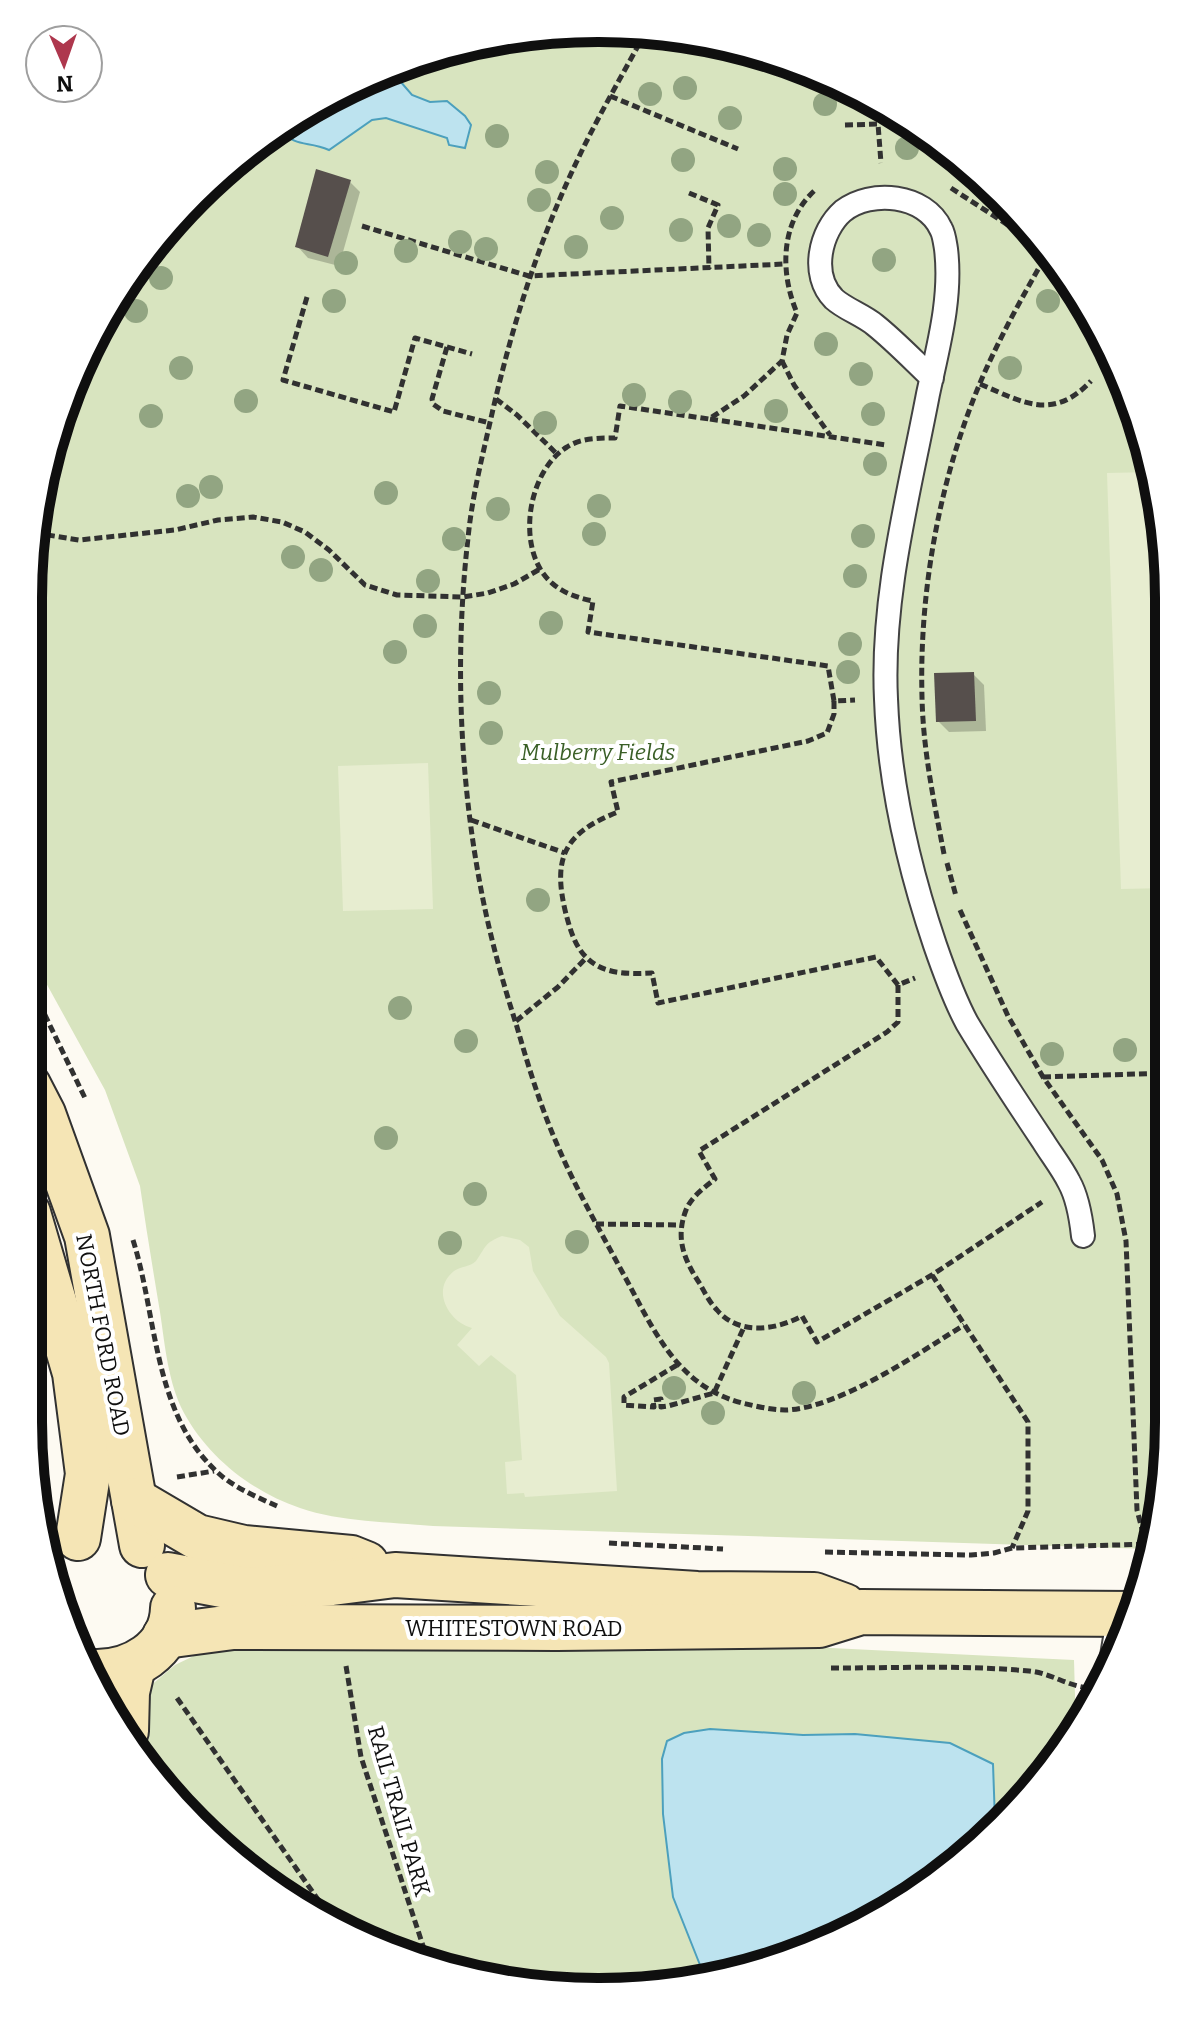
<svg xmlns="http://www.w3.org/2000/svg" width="1197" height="2020" font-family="Bitter,serif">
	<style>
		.green { fill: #d8e4bf }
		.pitch { fill: #e7edd0 }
		.water { fill: #bde3ef; stroke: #4ca0bd; stroke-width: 2 }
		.shadow { fill: #0003 }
		.building { fill: #564f4c }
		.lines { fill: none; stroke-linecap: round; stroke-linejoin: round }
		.lane-casing { stroke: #424242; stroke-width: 26 }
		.secondary-casing { stroke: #313131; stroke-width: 48 }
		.path { stroke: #313131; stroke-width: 5; stroke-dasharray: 8 4; stroke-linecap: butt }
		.lane { stroke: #fff; stroke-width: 22 }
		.secondary { stroke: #f5e5b5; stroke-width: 44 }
		.tree { fill: #92a582 }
		.labels { text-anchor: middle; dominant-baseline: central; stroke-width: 8; stroke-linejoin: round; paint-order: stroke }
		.park-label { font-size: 22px; font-style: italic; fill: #3a5f27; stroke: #fff }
		.street-label { font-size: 22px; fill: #0f0f0f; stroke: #fff }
		.rim { fill: none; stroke: #0f0f0f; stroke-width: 10 }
	</style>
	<rect width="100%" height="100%" fill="#fdfaf2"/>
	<g class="green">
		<path d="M 599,28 L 710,39 L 817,72 L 916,124 L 1027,222 L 1093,314 L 1149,450 L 1168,561 L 1168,1459 L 1150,1549 L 433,1526 C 389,1522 341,1522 300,1508 C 252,1492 208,1457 184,1413 C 168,1383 165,1345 160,1312 C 153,1270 146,1228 140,1186 L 105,1090 L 29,952 L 29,561 L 58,415 L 124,281 L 195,195 L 282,124 L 381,71 L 488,39 Z"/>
		<path d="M 391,1642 L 811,1647 L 1074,1660 L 1076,1732 L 1073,1739 L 945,1874 L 782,1962 L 599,1992 L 416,1962 L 281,1896 L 143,1764 L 139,1710 L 149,1687 L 175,1665 L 210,1648 Z"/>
	</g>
	<g class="pitch">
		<path d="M 1153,472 L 1168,561 L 1168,888 L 1121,889 L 1107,473 Z"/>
		<path d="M 428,763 L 433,909 L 343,911 L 338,766 Z"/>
		<path d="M 502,1236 L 520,1240 L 529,1247 L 533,1271 L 560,1316 L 606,1357 L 609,1363 L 617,1491 L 525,1497 L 524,1493 L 507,1494 L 505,1462 L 522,1460 L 516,1375 L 491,1355 L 479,1366 L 457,1345 L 472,1328 C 449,1322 430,1290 454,1271 C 461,1266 470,1267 476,1261 C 486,1247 484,1243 502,1236 Z"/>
	</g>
	<g class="water">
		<path d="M 371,76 L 400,81 L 412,95 L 430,102 L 447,101 L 465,116 L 471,125 L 465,148 L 449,145 L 447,138 L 386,118 L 372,120 L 329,150 C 307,140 297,149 280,129 L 282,124 Z"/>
		<path d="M 710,1729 L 803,1735 L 855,1734 L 950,1743 L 993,1764 L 995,1821 L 945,1874 L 782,1962 L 704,1975 L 673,1897 L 663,1814 L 662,1759 L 667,1741 L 684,1733 Z"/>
	</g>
	<g class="shadow">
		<path d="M 349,181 L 360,192 L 339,266 L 308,258 L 298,247 Z"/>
		<path d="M 973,674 L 984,685 L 986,731 L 949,732 L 938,721 Z"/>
	</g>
	<g class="building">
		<path d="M 316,169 L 351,180 L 328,257 L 295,247 Z"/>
		<path d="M 974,672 L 976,721 L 936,722 L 934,673 Z"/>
	</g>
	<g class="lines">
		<defs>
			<g id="lane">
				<path d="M 932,378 C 913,360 895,341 875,325 C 863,315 845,309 834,299 C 810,275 820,231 843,211 C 871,189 925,194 941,229 C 944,234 945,243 946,249 C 952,298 938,347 928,394 C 909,494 881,597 886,699 C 889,780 909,868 935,945 C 944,971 954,999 967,1023 C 991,1063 1017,1102 1043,1141 C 1051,1154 1062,1168 1069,1182 C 1078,1198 1081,1218 1083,1236"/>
				<path d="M 1111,1662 L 1119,1613"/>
			</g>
			<g id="secondary">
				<path d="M 28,1085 L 43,1114 L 87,1236 L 142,1545"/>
				<path d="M 28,1213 L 75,1373 L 88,1474 L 78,1538"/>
				<path d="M 134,1500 L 197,1537 L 244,1548 L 351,1558 L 366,1564"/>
				<path d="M 168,1575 L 248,1590 L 332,1583 L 395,1575 L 697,1594 L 814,1595 L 844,1606"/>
				<path d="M 165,1636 L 233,1627 L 557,1628 L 819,1625 L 861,1612 L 1134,1614"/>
				<path d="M 94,1672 C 131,1673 172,1651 173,1608"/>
				<path d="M 126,1731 L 127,1692 L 133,1666"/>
			</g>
		</defs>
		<use href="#lane" class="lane-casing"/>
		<use href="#secondary" class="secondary-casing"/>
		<g class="path">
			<path d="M 645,33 C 622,76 597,118 576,163 C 537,245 511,330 491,418 C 482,458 472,497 468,538 C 455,652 459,771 480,884 C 489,933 502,980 517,1027 C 528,1065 540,1105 556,1142 C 574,1185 597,1225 619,1266 C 651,1323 673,1385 742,1403 C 756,1406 771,1410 785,1410 C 838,1409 919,1353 964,1325"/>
			<path d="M 610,96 L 738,149"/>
			<path d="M 845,125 L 878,124 L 881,163"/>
			<path d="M 951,188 L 1048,251"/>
			<path d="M 814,191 C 780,223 780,273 797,313 L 787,335 L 782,361 L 744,396 L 709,419 L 620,406 L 615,438 C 598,438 581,438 567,447 C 526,472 515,553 553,584 C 565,594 579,598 593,601 L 588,632 L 828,666 L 834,701 L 855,700"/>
			<path d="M 689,193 L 718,205 L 708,228 L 709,269"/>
			<path d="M 362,226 L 529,276 L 784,264"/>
			<path d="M 307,297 L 283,380 L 394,412 L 415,338 L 472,354"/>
			<path d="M 447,347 L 432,399 L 433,404 L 443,411 L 490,423"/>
			<path d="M 782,361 L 794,385 L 830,435"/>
			<path d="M 980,384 C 1024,403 1053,421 1091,381"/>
			<path d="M 496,399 L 517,415 L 557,454"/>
			<path d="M 710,419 L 886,445"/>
			<path d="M 35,533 L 79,540 L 175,530 L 218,520 L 253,517 L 282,522 L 305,532 L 329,550 L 365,585 L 397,595 L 463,597 L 488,593 L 514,584 L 540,569"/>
			<path d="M 834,701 L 834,714 L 827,733 L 808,741 L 611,782 L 618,812 C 564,833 552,858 566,914 C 570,929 575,947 587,958 C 604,975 630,974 652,973 L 658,1003 L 876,957 L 898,985 L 915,978"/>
			<path d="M 471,820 L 565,853"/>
			<path d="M 944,854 C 934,802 923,750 922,697 C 919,590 940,475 983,376 C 1002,333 1025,292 1048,252"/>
			<path d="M 947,863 L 956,896"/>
			<path d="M 960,910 L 1008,1016 L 1043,1077 L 1102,1160 L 1117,1194 L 1126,1241 L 1137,1510 L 1142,1529 L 1149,1544"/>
			<path d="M 29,982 L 85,1098"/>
			<path d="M 898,985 L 898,1022 L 887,1032 L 699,1151 L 715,1179 C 705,1187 691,1197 686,1210 C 675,1238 684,1260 700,1284 C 705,1293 710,1303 717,1310 C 739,1336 776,1330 802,1316 L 817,1342 L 932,1275 L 1042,1202"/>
			<path d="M 516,1021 L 558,987 L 586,958"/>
			<path d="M 1043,1077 L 1168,1073"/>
			<path d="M 596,1224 L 682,1225"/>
			<path d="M 133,1240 C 157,1316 153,1411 215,1470 C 232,1487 257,1497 279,1507"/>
			<path d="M 932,1275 L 1028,1422 L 1028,1511 L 1012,1548"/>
			<path d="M 677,1365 L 624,1397 L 624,1405 L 654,1407 L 653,1400 L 661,1399 L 661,1407 L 668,1406 L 714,1393 L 744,1327"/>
			<path d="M 177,1477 L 214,1471"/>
			<path d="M 609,1543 L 723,1549"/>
			<path d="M 825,1552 L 971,1555 L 994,1553 L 1012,1548 L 1151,1544"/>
			<path d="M 346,1666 L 361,1757 L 429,1964"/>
			<path d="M 831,1668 C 897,1668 964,1665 1029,1671 C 1052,1673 1070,1688 1093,1688"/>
			<path d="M 177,1698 L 333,1921"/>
		</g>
		<use href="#lane" class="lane"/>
		<use href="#secondary" class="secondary"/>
	</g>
	<g class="tree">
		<circle cx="685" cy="88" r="12"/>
		<circle cx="650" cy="94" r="12"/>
		<circle cx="825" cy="104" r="12"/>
		<circle cx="730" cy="118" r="12"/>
		<circle cx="497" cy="136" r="12"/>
		<circle cx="907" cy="148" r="12"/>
		<circle cx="683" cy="160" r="12"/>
		<circle cx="785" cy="169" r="12"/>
		<circle cx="547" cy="172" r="12"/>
		<circle cx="785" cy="194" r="12"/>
		<circle cx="539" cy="200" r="12"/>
		<circle cx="612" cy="218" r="12"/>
		<circle cx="729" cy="226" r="12"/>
		<circle cx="681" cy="230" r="12"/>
		<circle cx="759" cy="235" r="12"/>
		<circle cx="460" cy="242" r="12"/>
		<circle cx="576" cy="247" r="12"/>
		<circle cx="486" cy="249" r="12"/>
		<circle cx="406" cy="251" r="12"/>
		<circle cx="884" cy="260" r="12"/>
		<circle cx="346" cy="263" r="12"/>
		<circle cx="161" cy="278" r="12"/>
		<circle cx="334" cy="301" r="12"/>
		<circle cx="1048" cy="301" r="12"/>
		<circle cx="136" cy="311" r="12"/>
		<circle cx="826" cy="344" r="12"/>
		<circle cx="181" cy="368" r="12"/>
		<circle cx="1010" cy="368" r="12"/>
		<circle cx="861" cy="374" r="12"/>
		<circle cx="634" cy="395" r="12"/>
		<circle cx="246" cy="401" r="12"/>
		<circle cx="680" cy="402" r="12"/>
		<circle cx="776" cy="411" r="12"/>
		<circle cx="873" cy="414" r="12"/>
		<circle cx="151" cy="416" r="12"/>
		<circle cx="545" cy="423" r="12"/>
		<circle cx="875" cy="464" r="12"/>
		<circle cx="211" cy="487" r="12"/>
		<circle cx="386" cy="493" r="12"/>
		<circle cx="188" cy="496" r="12"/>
		<circle cx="599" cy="506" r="12"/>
		<circle cx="498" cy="509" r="12"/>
		<circle cx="594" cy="534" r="12"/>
		<circle cx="863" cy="536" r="12"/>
		<circle cx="454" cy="539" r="12"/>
		<circle cx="293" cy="557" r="12"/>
		<circle cx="321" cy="570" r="12"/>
		<circle cx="855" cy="576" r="12"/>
		<circle cx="428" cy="581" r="12"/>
		<circle cx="551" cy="623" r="12"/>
		<circle cx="425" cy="626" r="12"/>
		<circle cx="850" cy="644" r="12"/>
		<circle cx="395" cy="652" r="12"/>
		<circle cx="848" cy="672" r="12"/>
		<circle cx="489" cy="693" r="12"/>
		<circle cx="491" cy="733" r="12"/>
		<circle cx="538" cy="900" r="12"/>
		<circle cx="400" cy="1008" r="12"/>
		<circle cx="466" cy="1041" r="12"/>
		<circle cx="1125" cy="1050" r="12"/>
		<circle cx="1052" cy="1054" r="12"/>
		<circle cx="386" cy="1138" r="12"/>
		<circle cx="475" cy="1194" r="12"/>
		<circle cx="577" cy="1242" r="12"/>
		<circle cx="450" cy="1243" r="12"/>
		<circle cx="674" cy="1388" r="12"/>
		<circle cx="804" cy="1393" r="12"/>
		<circle cx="713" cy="1413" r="12"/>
	</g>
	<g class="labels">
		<g class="park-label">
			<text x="598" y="752">Mulberry Fields</text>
		</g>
		<g class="street-label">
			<text transform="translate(103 1335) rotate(79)">NORTH FORD ROAD</text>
			<text x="514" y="1628">WHITESTOWN ROAD</text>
			<text transform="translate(399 1811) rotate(74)">RAIL TRAIL PARK</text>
		</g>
	</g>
	<path d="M0 0H1197V2020H0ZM598 42H599A556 556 0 0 1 1155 598V1422A556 556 0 0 1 599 1978H598A556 556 0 0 1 42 1422V598A556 556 0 0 1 598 42Z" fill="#fff" fill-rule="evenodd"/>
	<path class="rim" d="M598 42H599A556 556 0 0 1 1155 598V1422A556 556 0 0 1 599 1978H598A556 556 0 0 1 42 1422V598A556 556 0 0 1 598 42Z"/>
	<g transform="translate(64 64) rotate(178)"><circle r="38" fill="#ffffff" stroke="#9f9f9f" stroke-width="2"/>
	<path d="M0-6L14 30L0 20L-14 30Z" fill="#ae374d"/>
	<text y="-12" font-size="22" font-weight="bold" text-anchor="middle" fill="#0f0f0f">N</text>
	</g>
</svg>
